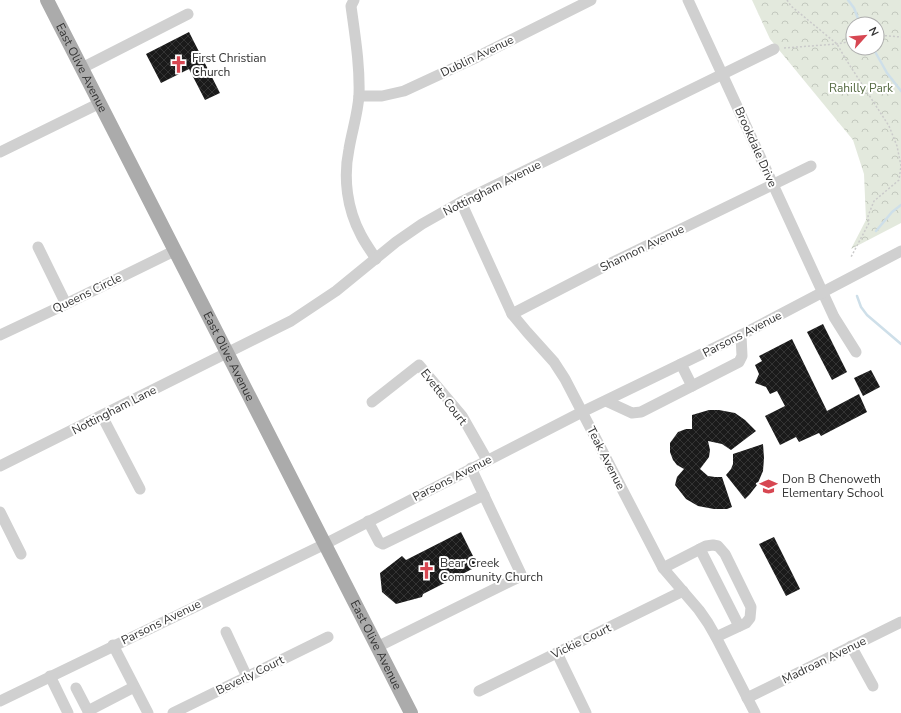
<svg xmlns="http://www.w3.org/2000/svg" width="901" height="713" font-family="'Nunito Sans',sans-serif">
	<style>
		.forest { fill: url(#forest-crowns); fill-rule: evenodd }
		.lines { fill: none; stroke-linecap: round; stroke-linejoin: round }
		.stream { stroke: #cedfe9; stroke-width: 2.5 }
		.building { fill: url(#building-cross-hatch) }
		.path { stroke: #cacaca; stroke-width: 1.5; stroke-dasharray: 2 2; stroke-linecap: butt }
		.minor { stroke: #d0d0d0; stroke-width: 11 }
		.major { stroke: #ababab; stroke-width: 14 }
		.labels { text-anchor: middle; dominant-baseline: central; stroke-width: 4; stroke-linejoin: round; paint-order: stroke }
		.street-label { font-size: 12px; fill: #333; stroke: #fff }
		.poi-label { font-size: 12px; fill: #333; stroke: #fff; text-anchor: start }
		.park-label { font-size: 12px; fill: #566b43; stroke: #fff }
	</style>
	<defs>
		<pattern id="forest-crowns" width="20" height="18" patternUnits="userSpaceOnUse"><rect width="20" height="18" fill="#e3e9dd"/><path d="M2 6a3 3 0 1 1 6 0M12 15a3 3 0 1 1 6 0" fill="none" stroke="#c3c8be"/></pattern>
		<pattern id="building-cross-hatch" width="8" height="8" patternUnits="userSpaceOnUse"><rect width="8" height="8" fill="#1a1a1a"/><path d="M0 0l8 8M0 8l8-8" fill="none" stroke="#333"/></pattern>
	</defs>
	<rect width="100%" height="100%" fill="#fff"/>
	<path class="forest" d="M 752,0 L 901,0 L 901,223 L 851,249 L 866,220 L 864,174 L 853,140 L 770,39 ZM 853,24 L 877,24 L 877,48 L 853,48 Z"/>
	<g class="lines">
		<g class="stream">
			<path d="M 848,0 L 854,8 L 860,24"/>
			<path d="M 873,48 L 887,73 L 901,91"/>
			<path d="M 876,231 L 892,212 L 901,205"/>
			<path d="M 857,296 L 861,307 L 867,315 L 901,344"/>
		</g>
	</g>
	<g class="building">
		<path d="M 189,32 L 220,93 L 205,100 L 189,69 L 161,83 L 146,54 Z"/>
		<path d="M 823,324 L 847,372 L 832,380 L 807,332 Z"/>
		<path d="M 792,339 L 827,411 L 859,394 L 867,412 L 821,436 L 819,433 L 799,442 L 796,437 L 780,445 L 765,416 L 785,406 L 777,391 L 770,394 L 766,387 L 755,383 L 759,374 L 755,365 L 762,361 L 759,356 Z"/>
		<path d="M 871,370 L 880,387 L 863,396 L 854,378 Z"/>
		<path d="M 709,410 L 719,410 L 735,413 L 745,420 L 756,431 L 731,450 L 722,444 L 708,441 L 710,450 L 709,457 L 700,469 L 708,476 L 715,477 L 722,477 L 732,507 L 727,509 L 714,509 L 698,506 L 686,499 L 675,485 L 677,477 L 684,469 L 677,465 L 673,460 L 670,452 L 670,443 L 678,432 L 686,429 L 692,429 L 692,415 Z"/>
		<path d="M 763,444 L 764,458 L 763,471 L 757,485 L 750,494 L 745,499 L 726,475 L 731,469 L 733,464 L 733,454 Z"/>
		<path d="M 461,532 L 478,566 L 423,594 L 422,597 L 396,604 L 382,592 L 380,573 L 402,556 L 406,560 Z"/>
		<path d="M 774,537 L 800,589 L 786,596 L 759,544 Z"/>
	</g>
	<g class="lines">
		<g class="path">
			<path d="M 787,0 L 791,6 L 837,44 L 845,58 L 889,126 L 897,146 L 901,166 L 899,180 L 874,201 L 868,216 L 869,223 L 851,257"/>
			<path d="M 877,35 L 901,37"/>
			<path d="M 784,48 L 837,44 L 853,41"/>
		</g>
		<g class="minor">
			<path d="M 354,0 L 351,6 C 355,36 360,65 359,95 C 358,113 352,131 349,149 C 343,178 347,209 361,235 C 365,243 371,251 376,259"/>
			<path d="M 688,0 L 834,317 L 856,352"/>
			<path d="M 82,68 L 188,14"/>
			<path d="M 359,96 L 382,96 L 404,91 L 471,60 L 591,0"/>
			<path d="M 0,152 L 100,103"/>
			<path d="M 461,202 L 512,314 L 527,332 L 554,362 L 565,379 L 663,568 L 699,610 L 708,623 L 716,637 L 755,713"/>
			<path d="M 38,247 L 66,304"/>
			<path d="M 512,314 L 607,265 L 811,166"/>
			<path d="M 0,335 L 66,304 L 174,251"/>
			<path d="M 681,364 L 692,386"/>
			<path d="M 606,401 L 632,413 L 641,412 L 739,362 L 742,356 L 741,335"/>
			<path d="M 372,402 L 419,365 L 462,416 L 487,460"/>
			<path d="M 102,416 L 140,489"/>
			<path d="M 0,466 L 291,321 L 336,291 L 396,242 L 422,224 L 461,202 L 774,49"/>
			<path d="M 0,512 L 21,554"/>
			<path d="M 368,521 L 379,542 L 383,544 L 484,495"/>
			<path d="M 700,549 L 739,626"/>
			<path d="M 663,568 L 706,546 L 713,545 L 718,546 L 725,554 L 751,607 L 750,618 L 746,623 L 716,637"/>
			<path d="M 226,632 L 247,677"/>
			<path d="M 113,645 L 148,713"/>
			<path d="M 851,646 L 873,686"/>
			<path d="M 377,647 L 519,577 L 521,574 L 471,468"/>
			<path d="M 557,653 L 586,713"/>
			<path d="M 50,676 L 68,713"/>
			<path d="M 76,688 L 89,713"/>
			<path d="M 479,691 L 683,591"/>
			<path d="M 747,698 L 901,622"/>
			<path d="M 0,701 L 325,544 L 582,412 L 741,335 L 901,251"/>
			<path d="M 88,711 L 134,687"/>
			<path d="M 173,713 L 328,637"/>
		</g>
		<path class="major" id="s1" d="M 47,0 L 411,713"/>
	</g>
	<defs>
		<symbol id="church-bare" viewBox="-9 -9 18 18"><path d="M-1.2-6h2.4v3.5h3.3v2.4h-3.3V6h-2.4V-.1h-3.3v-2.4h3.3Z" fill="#d74752" stroke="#fff" stroke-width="2.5" paint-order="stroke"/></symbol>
		<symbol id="school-bare" viewBox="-9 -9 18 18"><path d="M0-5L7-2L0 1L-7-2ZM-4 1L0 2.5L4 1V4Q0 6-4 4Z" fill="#d74752" stroke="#fff" stroke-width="2.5" paint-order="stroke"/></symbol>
	</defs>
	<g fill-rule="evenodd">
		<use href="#church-bare" x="166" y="52" width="25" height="25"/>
		<use href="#school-bare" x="756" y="474" width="25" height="25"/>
		<use href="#church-bare" x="414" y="558" width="25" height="25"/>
	</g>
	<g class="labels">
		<g class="street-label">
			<text transform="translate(477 56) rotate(-26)">Dublin Avenue</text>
			<text stroke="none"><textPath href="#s1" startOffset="76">East Olive Avenue</textPath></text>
			<text transform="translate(756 147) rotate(66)">Brookdale Drive</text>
			<text transform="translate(492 188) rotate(-27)">Nottingham Avenue</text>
			<text transform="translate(642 248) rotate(-26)">Shannon Avenue</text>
			<text transform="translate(87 293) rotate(-26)">Queens Circle</text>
			<text transform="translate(742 334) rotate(-27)">Parsons Avenue</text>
			<text stroke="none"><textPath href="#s1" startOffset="400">East Olive Avenue</textPath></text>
			<text transform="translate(444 397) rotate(52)">Evette Court</text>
			<text transform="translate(114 410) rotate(-27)">Nottingham Lane</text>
			<text transform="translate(606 458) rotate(63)">Teak Avenue</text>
			<text transform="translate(452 478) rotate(-27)">Parsons Avenue</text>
			<text transform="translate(161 622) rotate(-26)">Parsons Avenue</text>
			<text transform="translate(581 641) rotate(-26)">Vickie Court</text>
			<text stroke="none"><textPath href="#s1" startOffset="724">East Olive Avenue</textPath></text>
			<text transform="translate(824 660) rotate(-26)">Madroan Avenue</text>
			<text transform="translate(250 675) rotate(-26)">Beverly Court</text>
		</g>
		<g class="poi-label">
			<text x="192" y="58">First Christian<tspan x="192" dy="14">Church</tspan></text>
			<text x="782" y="479">Don B Chenoweth<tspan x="782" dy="14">Elementary School</tspan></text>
			<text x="440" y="563">Bear Creek<tspan x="440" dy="14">Community Church</tspan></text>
		</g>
		<g class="park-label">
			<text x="861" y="88">Rahilly Park</text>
		</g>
	</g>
	<g transform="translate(865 36) rotate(63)"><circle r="19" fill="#ffffff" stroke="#adadad"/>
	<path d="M0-3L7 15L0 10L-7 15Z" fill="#d74752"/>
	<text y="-6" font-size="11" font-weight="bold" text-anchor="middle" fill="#333333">N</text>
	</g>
</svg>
